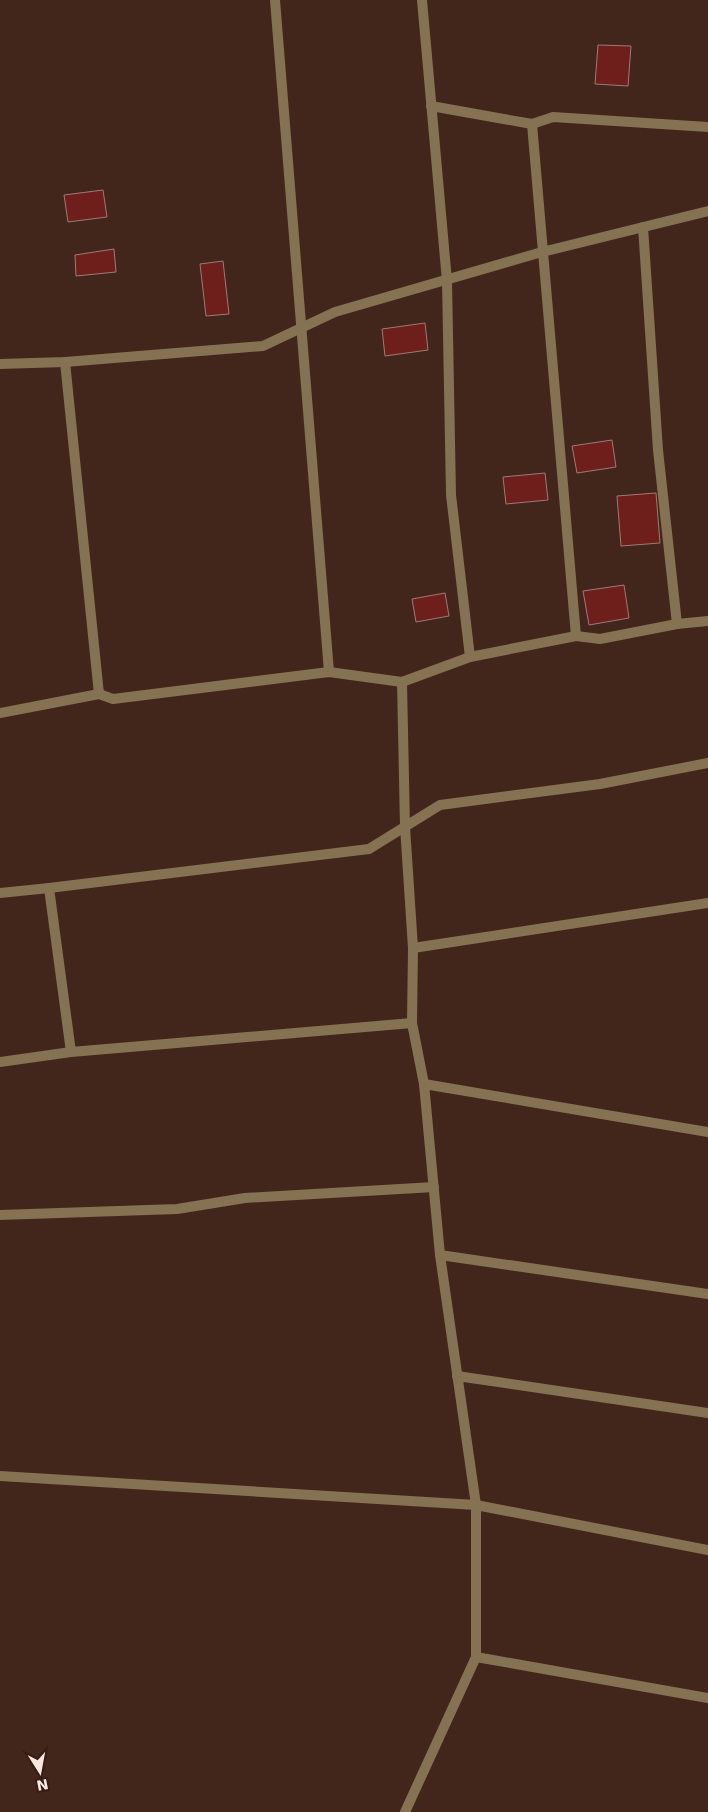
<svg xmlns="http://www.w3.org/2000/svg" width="708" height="1812" font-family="'DejaVu Sans',sans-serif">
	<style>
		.building { fill: #6e1f1c; stroke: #9e7a76 }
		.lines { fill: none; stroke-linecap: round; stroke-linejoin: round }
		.minor { stroke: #847253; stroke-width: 10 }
	</style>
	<rect width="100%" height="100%" fill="#42261b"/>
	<g class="building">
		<path d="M 598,45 L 631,46 L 628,86 L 595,84 Z"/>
		<path d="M 103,190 L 107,217 L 68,222 L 64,195 Z"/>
		<path d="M 114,249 L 116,272 L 76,276 L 75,255 Z"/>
		<path d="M 223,261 L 229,314 L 206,316 L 200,264 Z"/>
		<path d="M 425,323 L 428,350 L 385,356 L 382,329 Z"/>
		<path d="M 612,440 L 616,467 L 577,473 L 572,446 Z"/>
		<path d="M 545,473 L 548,500 L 506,504 L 503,477 Z"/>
		<path d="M 656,493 L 660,543 L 621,546 L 617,496 Z"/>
		<path d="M 624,585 L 629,618 L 589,625 L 583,591 Z"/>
		<path d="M 445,593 L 449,616 L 416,622 L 412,599 Z"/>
	</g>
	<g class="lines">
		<g class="minor">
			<path d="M 275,0 L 329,672"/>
			<path d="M 422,0 L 447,281 L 451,495 L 470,657"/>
			<path d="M 431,106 L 532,124 L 553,117 L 708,127"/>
			<path d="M 532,124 L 576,636"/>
			<path d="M 643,227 L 658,450 L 677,624"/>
			<path d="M 65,362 L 99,694"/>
			<path d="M 0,364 L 65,362 L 263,346 L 335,312 L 542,252 L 708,211"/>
			<path d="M 402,682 L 405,827 L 413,948 L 412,1023 L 424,1084"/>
			<path d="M 0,713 L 99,694 L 113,699 L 329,672 L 402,682 L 470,657 L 576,636 L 600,639 L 677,624 L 708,621"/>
			<path d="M 49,888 L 71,1052"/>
			<path d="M 0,893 L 49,888 L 369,849 L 440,805 L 600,784 L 708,763"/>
			<path d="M 413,948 L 708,903"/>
			<path d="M 0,1062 L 71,1052 L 412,1023"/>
			<path d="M 708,1132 L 424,1084 L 440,1255 L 476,1505 L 476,1657 L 708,1698"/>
			<path d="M 0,1215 L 177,1209 L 245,1198 L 434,1187"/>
			<path d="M 440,1255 L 708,1294"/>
			<path d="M 457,1376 L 708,1413"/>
			<path d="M 0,1476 L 476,1505 L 708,1550"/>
			<path d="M 405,1812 L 476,1657"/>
		</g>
	</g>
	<g transform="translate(40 1772) rotate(169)" stroke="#371c12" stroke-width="4" paint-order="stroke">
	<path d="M0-4L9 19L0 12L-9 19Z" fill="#fae7e0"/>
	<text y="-8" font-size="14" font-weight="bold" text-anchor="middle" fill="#fae7e0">N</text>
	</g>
</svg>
